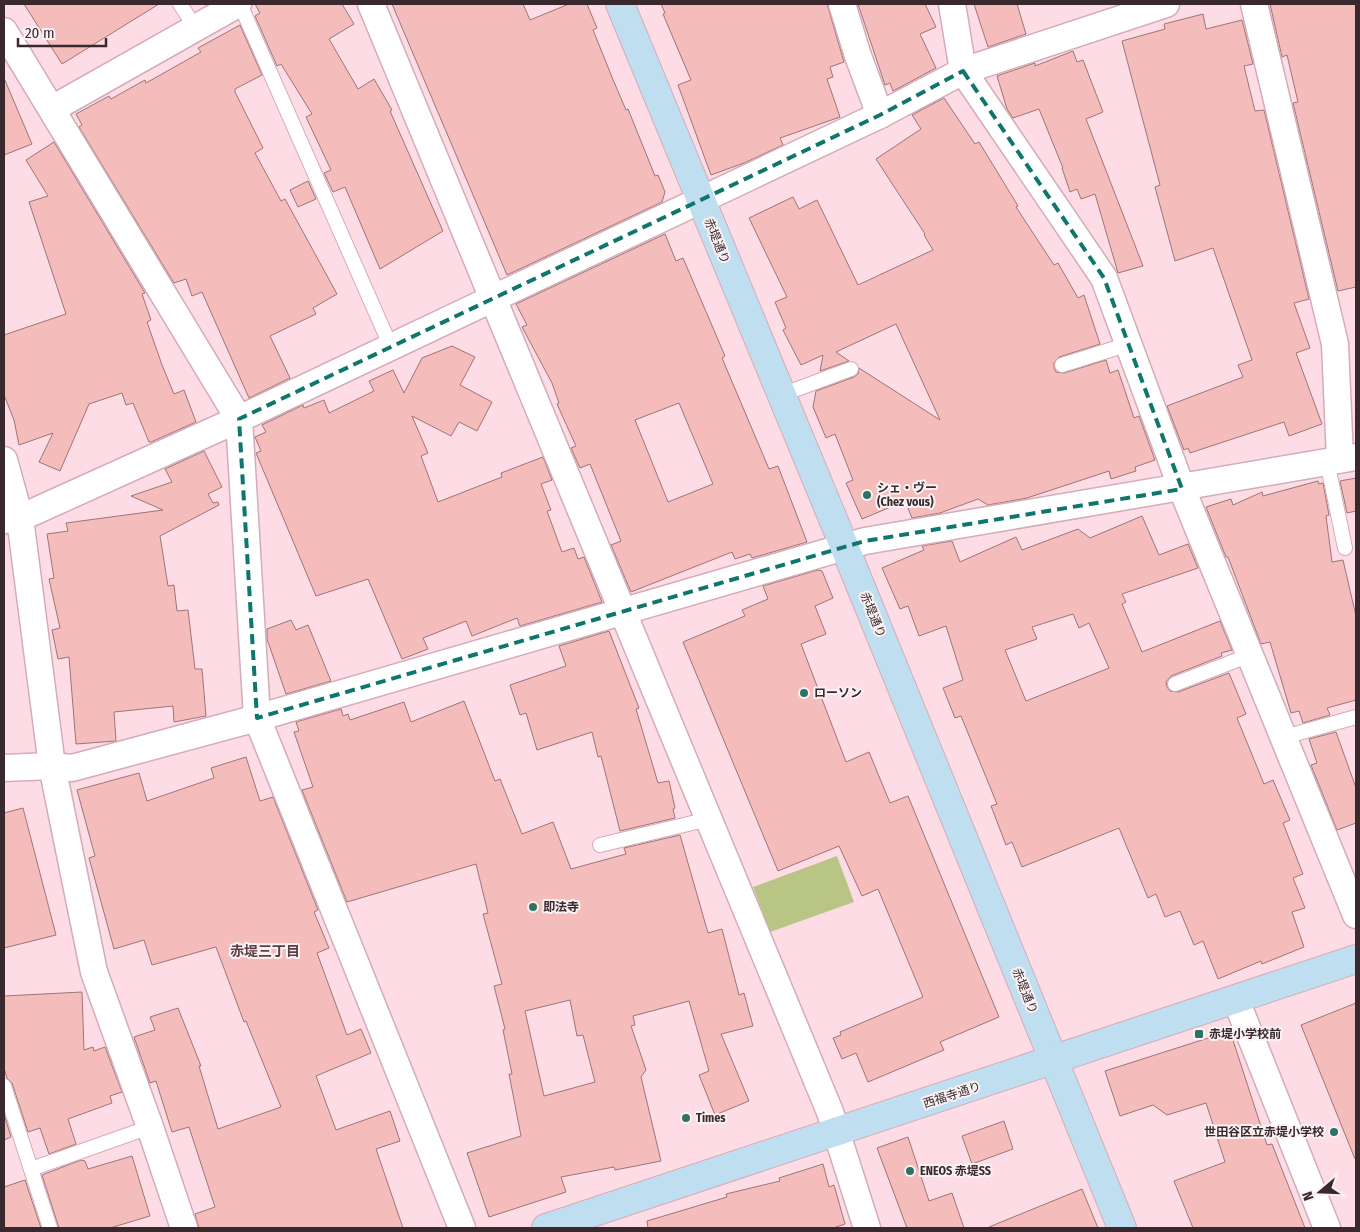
<svg xmlns="http://www.w3.org/2000/svg" width="1360" height="1232" font-family="'Fira Sans Condensed','Noto Sans JP',sans-serif">
	<style>
		.green { fill: #b8c585 }
		.building { fill: #f5bcbc; stroke: #9d7576; fill-rule: evenodd }
		.lines { fill: none; stroke-linecap: round; stroke-linejoin: round }
		.lane-casing { stroke: #d4acb8; stroke-width: 16 }
		.street-casing { stroke: #d4acb8; stroke-width: 29 }
		.secondary-casing { stroke: #d4acb8; stroke-width: 30 }
		.lane { stroke: #fff; stroke-width: 14 }
		.street { stroke: #fff; stroke-width: 26 }
		.secondary { stroke: #bfdeef; stroke-width: 28 }
		.marked { fill: none; stroke: #0f766e; stroke-width: 4; stroke-dasharray: 10 6; stroke-linejoin: round }
		.poi-dot { fill: #2e7265; stroke: #faf1f3; stroke-width: 2 }
		.labels { text-anchor: middle; dominant-baseline: central; stroke-width: 4; stroke-linejoin: round; paint-order: stroke }
		.street-label { font-size: 12px; fill: #39292e; stroke: #faf1f3 }
		.poi-label { font-size: 12px; font-weight: bold; fill: #39292e; stroke: #faf1f3; text-anchor: start }
		.neighbourhood-label { font-size: 14px; font-weight: bold; fill: #5e3c47; stroke: #faf1f3 }
	</style>
	<rect width="100%" height="100%" fill="#fedce6"/>
	<path class="green" d="M 837,856 L 854,902 L 770,932 L 753,887 Z"/>
	<g class="building">
		<path d="M 24,4 L 159,4 L 62,64 Z"/>
		<path d="M 255,4 L 342,4 L 354,24 L 329,39 L 358,89 L 374,79 L 392,110 L 390,111 L 443,231 L 380,269 L 345,187 L 333,192 L 324,173 L 331,170 L 306,117 L 312,114 L 281,64 L 277,66 L 255,16 L 260,13 Z"/>
		<path d="M 392,4 L 523,4 L 530,20 L 569,4 L 587,4 L 597,28 L 593,30 L 614,82 L 626,110 L 628,109 L 655,176 L 658,175 L 665,192 L 662,202 L 507,275 Z"/>
		<path d="M 661,4 L 827,4 L 844,62 L 830,67 L 833,77 L 827,79 L 840,117 L 780,138 L 783,145 L 744,163 L 711,175 L 678,85 L 691,80 L 663,14 L 665,13 Z"/>
		<path d="M 858,4 L 925,4 L 936,27 L 920,34 L 936,68 L 893,91 L 890,83 L 885,85 Z"/>
		<path d="M 974,4 L 1017,4 L 1026,34 L 988,47 Z"/>
		<path d="M 1270,4 L 1356,4 L 1356,287 L 1338,291 L 1293,103 L 1298,102 L 1287,55 L 1282,57 Z"/>
		<path d="M 1203,14 L 1206,29 L 1242,20 L 1253,64 L 1244,66 L 1255,111 L 1264,110 L 1309,299 L 1294,303 L 1310,348 L 1296,353 L 1322,424 L 1289,436 L 1284,422 L 1190,453 L 1188,448 L 1184,450 L 1167,406 L 1243,377 L 1238,365 L 1252,360 L 1213,248 L 1175,261 L 1155,187 L 1160,185 L 1122,41 L 1165,29 L 1164,24 Z"/>
		<path d="M 240,25 L 262,75 L 235,89 L 235,92 L 263,148 L 255,153 L 281,201 L 285,199 L 337,294 L 313,308 L 316,314 L 270,336 L 290,378 L 249,398 L 202,292 L 192,296 L 186,279 L 174,283 L 79,127 L 82,125 L 76,114 L 109,96 L 111,99 L 145,80 L 146,83 L 201,52 L 198,48 Z"/>
		<path d="M 1073,51 L 1077,62 L 1083,60 L 1103,112 L 1086,119 L 1143,266 L 1118,273 L 1095,194 L 1081,199 L 1077,189 L 1070,192 L 1062,168 L 1063,168 L 1039,109 L 1013,118 L 1007,109 L 997,76 L 1035,63 L 1035,66 Z"/>
		<path d="M 4,78 L 32,144 L 4,155 Z"/>
		<path d="M 944,98 L 975,144 L 979,142 L 1018,206 L 1016,207 L 1054,265 L 1058,263 L 1078,298 L 1084,295 L 1100,344 L 1059,357 L 1054,363 L 1054,368 L 1056,372 L 1064,373 L 1106,360 L 1110,373 L 1118,370 L 1134,418 L 1139,416 L 1155,460 L 1135,467 L 1136,471 L 1111,479 L 1109,471 L 1027,498 L 988,505 L 978,499 L 940,513 L 912,518 L 905,501 L 862,519 L 846,483 L 853,480 L 835,434 L 826,438 L 813,407 L 816,391 L 854,377 L 858,374 L 859,368 L 940,420 L 896,324 L 836,352 L 849,361 L 820,371 L 823,355 L 801,365 L 783,330 L 786,328 L 775,302 L 787,297 L 749,218 L 793,197 L 799,209 L 817,200 L 858,285 L 933,250 L 924,235 L 925,234 L 876,159 L 921,129 L 912,115 Z"/>
		<path d="M 54,142 L 145,293 L 142,294 L 151,320 L 147,322 L 162,365 L 174,394 L 184,390 L 196,422 L 151,442 L 149,442 L 133,403 L 126,405 L 122,393 L 89,404 L 60,471 L 39,462 L 53,433 L 19,445 L 14,420 L 4,395 L 4,335 L 66,314 L 29,202 L 48,196 L 26,160 Z"/>
		<path d="M 308,181 L 316,199 L 298,207 L 290,190 Z"/>
		<path d="M 665,234 L 676,261 L 683,258 L 725,356 L 722,358 L 769,469 L 778,466 L 807,542 L 752,558 L 750,554 L 735,559 L 732,552 L 631,592 L 611,545 L 621,541 L 590,464 L 580,468 L 571,448 L 576,446 L 557,404 L 559,403 L 552,383 L 522,327 L 527,325 L 516,304 ZM 679,403 L 713,484 L 668,502 L 635,420 Z"/>
		<path d="M 452,346 L 475,357 L 460,385 L 492,402 L 477,431 L 459,422 L 451,436 L 412,416 L 428,453 L 421,456 L 438,502 L 502,477 L 501,473 L 543,457 L 552,480 L 541,484 L 551,510 L 547,511 L 562,552 L 574,548 L 578,559 L 584,557 L 602,602 L 520,626 L 517,618 L 472,636 L 466,621 L 423,638 L 428,649 L 402,659 L 368,579 L 316,596 L 256,453 L 261,451 L 255,437 L 266,432 L 262,425 L 303,405 L 304,408 L 324,400 L 329,413 L 374,391 L 369,381 L 393,370 L 404,393 L 422,358 Z"/>
		<path d="M 204,451 L 222,487 L 208,494 L 213,503 L 218,502 L 219,505 L 160,536 L 168,586 L 174,585 L 177,611 L 188,610 L 195,669 L 202,669 L 206,716 L 174,722 L 173,706 L 114,712 L 116,741 L 76,744 L 69,657 L 58,659 L 52,630 L 60,628 L 49,579 L 54,578 L 47,534 L 68,531 L 66,523 L 163,510 L 131,496 L 172,482 L 165,469 Z"/>
		<path d="M 1356,478 L 1356,511 L 1347,513 L 1340,481 Z"/>
		<path d="M 1318,481 L 1319,484 L 1323,483 L 1329,515 L 1326,516 L 1332,562 L 1343,560 L 1356,616 L 1356,700 L 1327,708 L 1330,715 L 1303,723 L 1299,711 L 1291,713 L 1270,642 L 1261,644 L 1228,557 L 1226,557 L 1206,507 L 1231,499 L 1233,505 L 1262,492 L 1263,496 Z"/>
		<path d="M 1142,516 L 1159,555 L 1188,544 L 1198,568 L 1122,594 L 1126,602 L 1122,604 L 1142,652 L 1220,621 L 1232,650 L 1221,653 L 1222,656 L 1171,676 L 1166,682 L 1167,687 L 1170,691 L 1178,692 L 1229,673 L 1246,714 L 1237,718 L 1264,784 L 1273,780 L 1290,820 L 1283,823 L 1303,874 L 1293,878 L 1305,908 L 1292,912 L 1304,947 L 1262,964 L 1261,961 L 1218,979 L 1203,941 L 1194,945 L 1180,911 L 1165,917 L 1156,894 L 1148,898 L 1119,828 L 1022,867 L 1012,842 L 1006,845 L 991,806 L 997,804 L 961,716 L 955,718 L 943,688 L 963,680 L 946,626 L 919,636 L 908,606 L 900,609 L 882,568 L 924,550 L 922,546 L 952,541 L 960,562 L 1016,537 L 1022,550 L 1078,529 L 1090,538 ZM 1073,614 L 1079,628 L 1089,623 L 1109,668 L 1026,701 L 1005,650 L 1037,639 L 1032,627 Z"/>
		<path d="M 818,570 L 822,571 L 833,598 L 815,606 L 826,634 L 801,644 L 846,762 L 869,752 L 890,803 L 908,796 L 999,1017 L 940,1042 L 944,1050 L 868,1082 L 856,1053 L 842,1059 L 833,1038 L 841,1035 L 840,1032 L 923,997 L 878,889 L 862,896 L 839,846 L 778,871 L 683,642 L 745,616 L 742,610 L 768,599 L 763,586 Z"/>
		<path d="M 291,620 L 296,630 L 308,625 L 331,681 L 286,694 L 267,639 L 267,629 Z"/>
		<path d="M 609,631 L 639,708 L 636,709 L 658,783 L 669,781 L 675,808 L 673,809 L 675,818 L 620,831 L 601,756 L 598,757 L 592,732 L 537,750 L 526,713 L 520,715 L 510,685 L 566,666 L 559,646 Z"/>
		<path d="M 464,701 L 495,781 L 500,779 L 522,834 L 553,822 L 571,869 L 626,854 L 624,848 L 680,835 L 708,933 L 722,929 L 739,995 L 744,993 L 753,1026 L 721,1034 L 749,1101 L 715,1115 L 699,1075 L 709,1071 L 689,1001 L 633,1016 L 635,1025 L 631,1026 L 646,1070 L 641,1077 L 661,1161 L 615,1170 L 614,1167 L 561,1177 L 566,1192 L 489,1217 L 467,1153 L 521,1136 L 509,1074 L 512,1074 L 503,1030 L 505,1029 L 494,986 L 502,984 L 483,914 L 488,913 L 476,864 L 347,902 L 302,790 L 313,787 L 294,732 L 299,731 L 296,722 L 341,709 L 343,716 L 348,714 L 350,720 L 404,702 L 411,722 ZM 570,1000 L 577,1036 L 583,1035 L 595,1082 L 544,1096 L 525,1011 Z"/>
		<path d="M 1336,732 L 1356,788 L 1356,823 L 1337,830 L 1311,765 L 1317,763 L 1309,739 Z"/>
		<path d="M 246,757 L 260,801 L 273,797 L 318,910 L 314,912 L 329,948 L 317,953 L 347,1035 L 361,1029 L 371,1053 L 316,1076 L 336,1130 L 390,1111 L 400,1141 L 376,1149 L 403,1228 L 199,1228 L 195,1214 L 215,1207 L 189,1127 L 172,1132 L 156,1081 L 150,1083 L 134,1037 L 155,1030 L 150,1017 L 178,1008 L 201,1066 L 199,1066 L 218,1129 L 281,1107 L 246,1021 L 244,1022 L 216,947 L 152,965 L 144,940 L 114,949 L 89,858 L 95,856 L 77,790 L 139,773 L 147,801 L 214,778 L 211,768 Z"/>
		<path d="M 23,808 L 56,935 L 4,948 L 4,813 Z"/>
		<path d="M 82,992 L 84,1050 L 93,1047 L 94,1051 L 105,1047 L 122,1092 L 110,1096 L 112,1103 L 68,1119 L 76,1144 L 49,1154 L 40,1128 L 28,1132 L 12,1083 L 7,1078 L 4,1068 L 4,996 Z"/>
		<path d="M 1356,1003 L 1356,1158 L 1355,1159 L 1301,1025 Z"/>
		<path d="M 1230,1031 L 1267,1145 L 1272,1144 L 1305,1228 L 1193,1228 L 1174,1181 L 1225,1162 L 1206,1103 L 1167,1115 L 1153,1105 L 1120,1116 L 1105,1071 Z"/>
		<path d="M 4,1114 L 11,1137 L 4,1140 Z"/>
		<path d="M 1004,1121 L 1013,1149 L 972,1164 L 962,1136 Z"/>
		<path d="M 908,1137 L 929,1201 L 952,1193 L 964,1228 L 907,1228 L 877,1148 Z"/>
		<path d="M 132,1156 L 150,1216 L 110,1228 L 59,1228 L 42,1175 L 81,1160 L 85,1161 L 88,1169 Z"/>
		<path d="M 823,1164 L 829,1187 L 834,1185 L 845,1224 L 833,1228 L 648,1228 L 647,1221 L 727,1197 L 726,1194 L 780,1181 L 779,1178 Z"/>
		<path d="M 25,1180 L 41,1228 L 4,1228 L 4,1187 Z"/>
		<path d="M 1082,1189 L 1098,1228 L 989,1228 L 989,1227 Z"/>
	</g>
	<g class="lines">
		<defs>
			<g id="lane">
				<path d="M 180,4 L 195,27"/>
				<path d="M 240,4 L 391,347"/>
				<path d="M 1062,365 L 1129,344"/>
				<path d="M 781,395 L 851,369"/>
				<path d="M 1327,461 L 1345,548"/>
				<path d="M 1175,684 L 1250,655"/>
				<path d="M 1284,737 L 1356,717"/>
				<path d="M 600,845 L 709,819"/>
				<path d="M 4,1086 L 50,1228"/>
				<path d="M 31,1169 L 150,1127"/>
			</g>
			<g id="street">
				<path d="M 371,4 L 830,1112 L 867,1228"/>
				<path d="M 842,4 L 858,56 L 880,115"/>
				<path d="M 952,4 L 963,71 L 1104,278 L 1182,489 L 1356,915"/>
				<path d="M 1254,4 L 1335,344 L 1340,459"/>
				<path d="M 4,31 L 239,419 L 257,718 L 462,1228"/>
				<path d="M 52,109 L 238,4"/>
				<path d="M 4,460 L 20,518 L 52,766 L 94,972 L 150,1127 L 184,1228"/>
				<path d="M 4,520 L 20,518 L 239,419 L 880,115 L 963,71 L 1166,4"/>
				<path d="M 4,768 L 52,766 L 72,768 L 257,718 L 865,541 L 1356,457"/>
				<path d="M 1236,1000 L 1327,1228"/>
			</g>
			<g id="secondary">
				<path d="M 620,4 L 845,548 L 1122,1228"/>
				<path d="M 546,1228 L 1356,959"/>
			</g>
		</defs>
		<use href="#lane" class="lane-casing"/>
		<use href="#street" class="street-casing"/>
		<use href="#secondary" class="secondary-casing"/>
		<use href="#lane" class="lane"/>
		<use href="#street" class="street"/>
		<use href="#secondary" class="secondary"/>
	</g>
	<path class="marked" d="M 963,71 L 1104,278 L 1182,489 L 865,541 L 257,718 L 239,419 L 880,115 Z"/>
	<g class="poi-dot">
		<circle cx="867" cy="495" r="5"/>
		<circle cx="804" cy="693" r="5"/>
		<circle cx="533" cy="907" r="5"/>
		<rect x="1194" y="1029" width="10" height="10" rx="2.5"/>
		<circle cx="686" cy="1118" r="5"/>
		<circle cx="1334" cy="1132" r="5"/>
		<circle cx="910" cy="1171" r="5"/>
	</g>
	<g class="labels">
		<g class="street-label">
			<text transform="translate(717 241) rotate(68)">赤堤通り</text>
			<text transform="translate(873 615) rotate(68)">赤堤通り</text>
			<text transform="translate(1025 991) rotate(68)">赤堤通り</text>
			<text transform="translate(952 1095) rotate(-18)">西福寺通り</text>
		</g>
		<g class="poi-label">
			<text x="877" y="488">シェ・ヴー<tspan x="877" dy="14">(Chez vous)</tspan></text>
			<text x="814" y="693">ローソン</text>
			<text x="543" y="907">即法寺</text>
			<text x="1209" y="1034">赤堤小学校前</text>
			<text x="696" y="1118">Times</text>
			<text x="1324" y="1132" text-anchor="end">世田谷区立赤堤小学校</text>
			<text x="920" y="1171">ENEOS 赤堤SS</text>
		</g>
		<g class="neighbourhood-label">
			<text x="265" y="951">赤堤三丁目</text>
		</g>
	</g>
	<rect width="1360" height="1232" fill="none" stroke="#39292e" stroke-width="10"/>
	<g transform="translate(1320 1192) rotate(251)" stroke="#faf1f3" stroke-width="4" paint-order="stroke">
	<path d="M0-4L9 19L0 12L-9 19Z" fill="#39292e"/>
	<text y="-8" font-size="14" font-weight="bold" text-anchor="middle" fill="#39292e">N</text>
	</g>
	<path d="M18 38v8h88v-8" fill="none" stroke="#39292e" stroke-width="2.5"/>
	<text x="25" y="38" font-size="15" fill="#39292e" stroke="#faf1f3" stroke-width="4" paint-order="stroke">20 m</text>
</svg>
